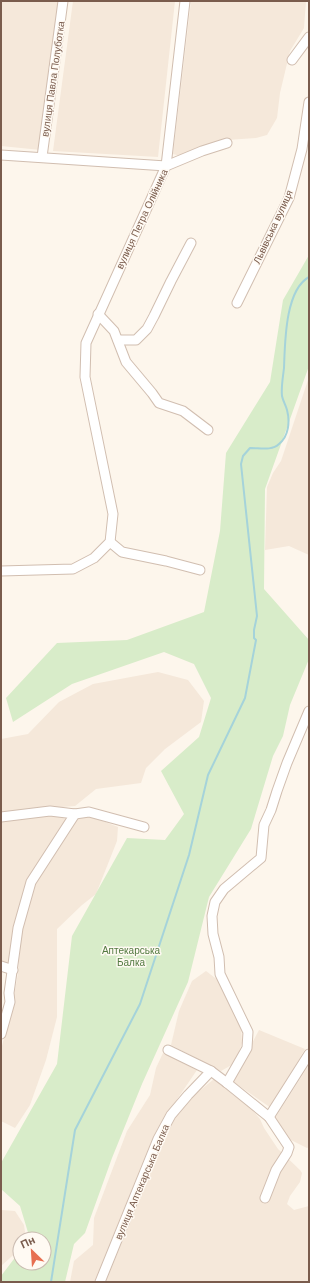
<svg xmlns="http://www.w3.org/2000/svg" width="310" height="1283" font-family="Helvetica,sans-serif">
	<style>
		.residential { fill: #f5e8da }
		.green { fill: #d8ecc9 }
		.lines { fill: none; stroke-linecap: round; stroke-linejoin: round }
		.stream { stroke: #a5d3da; stroke-width: 2 }
		.minor-casing { stroke: #d1beb0; stroke-width: 11 }
		.minor { stroke: #fff; stroke-width: 9 }
		.labels { text-anchor: middle; dominant-baseline: central; stroke-width: 3; stroke-linejoin: round; paint-order: stroke }
		.street-label { font-size: 10px; fill: #7a5c4d; stroke: #fffaf3 }
		.park-label { font-size: 10px; fill: #537a41; stroke: #fffaf3 }
	</style>
	<rect width="100%" height="100%" fill="#fdf6ec"/>
	<g class="residential">
		<path d="M 1,1 L 60,1 L 41,150 L 1,146 Z"/>
		<path d="M 73,1 L 175,1 L 158,157 L 53,151 Z"/>
		<path d="M 191,1 L 306,1 L 304,28 L 290,51 L 280,93 L 277,118 L 267,135 L 256,138 L 227,140 L 180,156 L 173,154 Z"/>
		<path d="M 309,377 L 309,555 L 289,546 L 265,550 L 267,487 L 273,473 L 281,461 Z"/>
		<path d="M 158,672 L 188,680 L 204,701 L 201,722 L 165,749 L 146,768 L 141,783 L 96,789 L 75,806 L 49,808 L 1,814 L 1,739 L 28,734 L 59,702 L 93,684 Z"/>
		<path d="M 52,814 L 66,819 L 29,880 L 10,965 L 1,964 L 1,821 Z"/>
		<path d="M 90,816 L 118,827 L 117,841 L 96,894 L 82,905 L 57,929 L 57,1017 L 46,1060 L 30,1105 L 15,1128 L 1,1121 L 1,1046 L 2,1046 L 13,1002 L 18,973 L 21,930 L 34,883 L 77,818 Z"/>
		<path d="M 206,971 L 219,981 L 241,1024 L 242,1043 L 235,1063 L 221,1071 L 171,1045 L 179,1011 L 192,981 Z"/>
		<path d="M 259,1030 L 305,1049 L 271,1108 L 232,1081 Z"/>
		<path d="M 163,1053 L 197,1070 L 167,1114 L 98,1282 L 70,1282 L 74,1261 L 93,1245 L 94,1218 L 127,1131 L 150,1095 L 156,1068 Z"/>
		<path d="M 309,1065 L 309,1147 L 307,1148 L 287,1138 L 275,1118 Z"/>
		<path d="M 214,1079 L 217,1080 L 233,1095 L 248,1105 L 260,1119 L 264,1128 L 278,1149 L 300,1170 L 302,1173 L 300,1182 L 290,1196 L 287,1204 L 294,1210 L 309,1206 L 309,1282 L 105,1282 L 112,1260 L 162,1138 L 176,1116 L 197,1093 Z"/>
		<path d="M 1,1210 L 15,1211 L 24,1225 L 26,1239 L 20,1239 L 20,1249 L 1,1266 Z"/>
	</g>
	<path class="green" d="M 309,255 L 309,366 L 265,489 L 264,589 L 309,640 L 309,659 L 290,705 L 283,736 L 273,756 L 251,829 L 209,897 L 188,982 L 142,1084 L 112,1158 L 85,1233 L 74,1244 L 65,1282 L 1,1282 L 1,1276 L 20,1251 L 20,1263 L 44,1263 L 44,1239 L 30,1239 L 20,1206 L 1,1189 L 1,1163 L 57,1064 L 72,936 L 127,838 L 165,840 L 184,814 L 161,771 L 199,737 L 211,698 L 194,664 L 164,652 L 72,684 L 13,722 L 6,698 L 57,643 L 127,640 L 204,612 L 220,531 L 226,453 L 270,382 L 283,300 Z"/>
	<g class="lines">
		<path class="stream" d="M 51,1282 L 75,1130 L 140,1004 L 189,855 L 208,775 L 245,698 L 256,640 L 254,638 L 254,630 L 257,616 L 241,464 L 243,456 L 250,448 C 260,448 272,451 279,444 C 289,436 290,421 287,410 C 286,406 283,401 282,396 C 281,387 283,377 284,368 C 285,343 285,290 309,277"/>
		<defs>
			<g id="minor">
				<path d="M 292,60 L 309,37"/>
				<path d="M 1,155 L 166,166 L 202,151 L 227,143"/>
				<path d="M 42,157 L 63,1"/>
				<path d="M 237,303 L 289,198 L 302,149 L 309,102"/>
				<path d="M 98,314 L 114,331 L 126,362 L 152,393 L 159,403 L 183,411 L 208,430"/>
				<path d="M 118,340 L 136,340 L 147,329 L 154,316 L 171,281 L 191,243"/>
				<path d="M 110,542 L 122,552 L 166,561 L 200,570"/>
				<path d="M 1,571 L 73,569 L 94,558 L 110,542 L 113,514 L 85,377 L 86,343 L 166,166 L 185,1"/>
				<path d="M 1,817 L 50,811 L 75,814 L 89,812 L 144,827"/>
				<path d="M 1,966 L 13,970"/>
				<path d="M 1,1034 L 10,1002 L 9,993 L 18,928 L 31,882 L 75,814"/>
				<path d="M 168,1050 L 211,1071 L 227,1083 L 269,1117 L 289,1147 L 287,1153 L 276,1170 L 265,1198"/>
				<path d="M 227,1083 L 247,1048 L 248,1032 L 220,974 L 219,957 L 213,934 L 212,916 L 215,902 L 224,889 L 261,858 L 264,825 L 271,810 L 277,791 L 287,763 L 309,711"/>
				<path d="M 269,1117 L 309,1054"/>
				<path d="M 100,1282 L 158,1139 L 171,1115 L 188,1095 L 211,1071"/>
			</g>
		</defs>
		<use href="#minor" class="minor-casing"/>
		<use href="#minor" class="minor"/>
	</g>
	<g class="labels">
		<g class="street-label">
			<text transform="translate(53 79) rotate(-82)">вулиця Павла Полуботка</text>
			<text transform="translate(142 219) rotate(-65)">вулиця Петра Олійника</text>
			<text transform="translate(273 227) rotate(-65)">Львівська вулиця</text>
			<text transform="translate(142 1182) rotate(-67)">вулиця Аптекарська Балка</text>
		</g>
		<g class="park-label">
			<text x="131" y="950">Аптекарська<tspan x="131" dy="12">Балка</tspan></text>
		</g>
	</g>
	<rect width="310" height="1283" fill="none" stroke="#7a5c4d" stroke-width="4"/>
	<g transform="translate(32 1251) rotate(335)"><circle r="19" fill="#fffaf3" stroke="#cabbb1"/>
	<path d="M0-3L7 15L0 10L-7 15Z" fill="#e76f51"/>
	<text y="-6" font-size="11" font-weight="bold" text-anchor="middle" fill="#7a5c4d">Пн</text>
	</g>
</svg>
